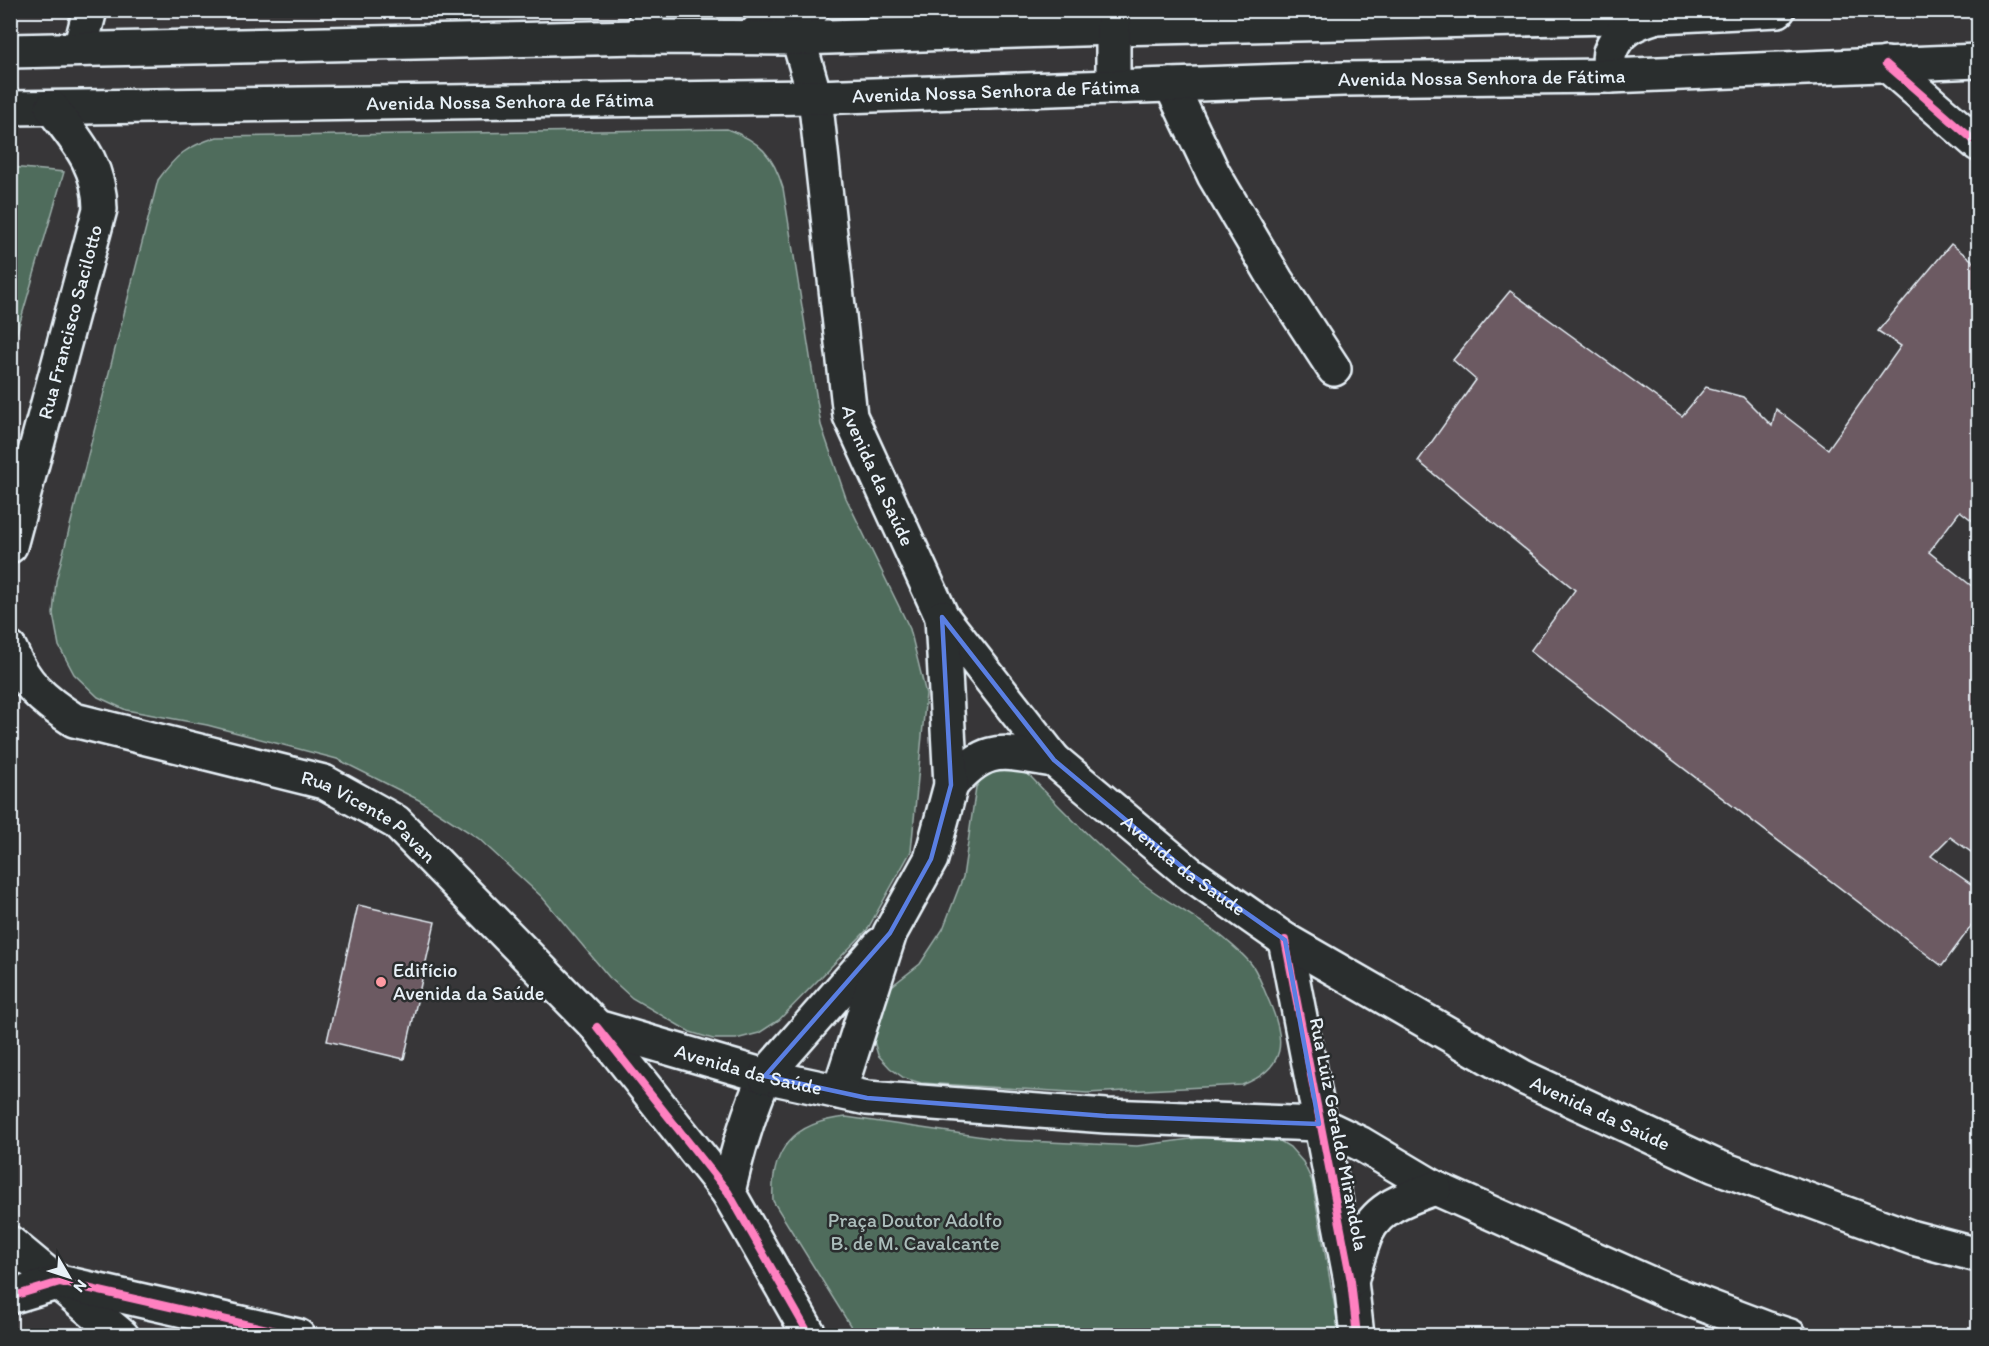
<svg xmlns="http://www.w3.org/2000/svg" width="1989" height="1346" viewBox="0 0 1989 1346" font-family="Itim,sans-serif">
	<rect width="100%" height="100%" fill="#373638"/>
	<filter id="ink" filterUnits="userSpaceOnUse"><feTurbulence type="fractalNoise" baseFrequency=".0167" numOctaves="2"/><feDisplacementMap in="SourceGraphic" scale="12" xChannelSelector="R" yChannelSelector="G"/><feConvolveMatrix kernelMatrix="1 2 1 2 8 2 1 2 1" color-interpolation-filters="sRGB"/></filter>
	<g filter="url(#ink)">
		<g fill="#506c5c" stroke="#9caeaa" stroke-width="1.5">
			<path d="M727 129C760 141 773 155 783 188L821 425 846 498 910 629 926 694 911 851 867 930 779 1020 759 1033 736 1039H713L690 1032 632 998 609 977 542 897 478 838 419 800 337 759 207 725 126 710 98 697 74 674 59 646 53 614 56 581 158 180C177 154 186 147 217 137Z"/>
			<polygon points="11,167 64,172 11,353 10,167"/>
			<path d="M1001 769 1021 771 1030 776C1066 814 1102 850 1142 883 1168 903 1199 918 1225 939 1234 947 1248 958 1254 968 1260 978 1264 990 1269 1001 1286 1040 1287 1068 1242 1085L1087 1093 921 1083 904 1078 890 1068 878 1055 873 1038 888 989 920 964 943 929 963 877 976 787 982 778Z"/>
			<path d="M846 1117 1004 1140 1137 1146 1251 1131 1272 1136 1290 1147 1303 1162 1312 1181 1340 1335H856L773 1201C770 1149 794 1122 846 1117Z"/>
		</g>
		<g fill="#6c5a62" stroke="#e8f1f8" stroke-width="1.5">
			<polygon points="1951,244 1978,265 1978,525 1960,511 1929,552 1978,591 1978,857 1950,837 1931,856 1978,889 1978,917 1942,966 1530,651 1575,590 1418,461 1476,380 1453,360 1510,291 1682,416 1706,387 1743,397 1772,426 1776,409 1828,449 1901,346 1878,331"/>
			<polygon points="358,905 435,922 404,1059 327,1041"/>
		</g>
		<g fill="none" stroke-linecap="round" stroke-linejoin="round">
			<defs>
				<g id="minor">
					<polyline points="641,37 649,10"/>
					<polyline points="80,49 90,10"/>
					<polyline points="1886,64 1978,144"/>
					<polyline points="1171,85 1214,175 1276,280 1334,369"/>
					<polyline points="1285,940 1351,1281 1357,1336"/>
					<polyline points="597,1027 728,1192 810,1336"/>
					<path d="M728 1192C737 1152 748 1114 765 1076"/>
					<polyline points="10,1243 122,1336"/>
					<polyline points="10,1297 60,1282 298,1336"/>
				</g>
				<g id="major">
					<polyline points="758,31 812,10"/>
					<path id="s1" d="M798 38 815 97 850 416 942 617 1054 760 1188 872 1285 940 1523 1077 1715 1166 1913 1238 1978 1255"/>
					<polyline points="10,51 641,37 798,38 1113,28 1659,16 1778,10"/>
					<path d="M1610 76C1610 69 1608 58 1610 52 1618 30 1634 23 1654 17"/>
					<polyline points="1113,86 1113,28 1115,10"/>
					<path id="s2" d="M10 108 815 97 1344 79 1610 76 1978 61"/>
					<path id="s3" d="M10 546 100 209C100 165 77 141 52 108"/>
					<path id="s4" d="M10 649C24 684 43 700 74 720L324 782 396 822 597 1027 765 1076 867 1098 1106 1116 1319 1124 1361 1144 1435 1188 1667 1291 1765 1328 1790 1336"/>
					<path d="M951 785C988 742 1003 753 1054 760"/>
					<polyline points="765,1076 881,944"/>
					<polyline points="839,1092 890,933 931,859 951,785 942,617"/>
					<path d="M1351 1281C1356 1265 1360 1247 1367 1232 1379 1206 1410 1197 1435 1188"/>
				</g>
			</defs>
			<use href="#minor" stroke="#e8f1f8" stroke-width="38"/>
			<use href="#major" stroke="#e8f1f8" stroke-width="38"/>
			<use href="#minor" stroke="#2a2d2e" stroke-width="33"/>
			<use href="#major" stroke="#2a2d2e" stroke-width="33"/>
			<defs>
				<g id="cycleway">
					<polyline points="1886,64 1978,144"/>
					<polyline points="1285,940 1351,1281 1357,1336"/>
					<polyline points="597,1027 728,1192 810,1336"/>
					<polyline points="10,1297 60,1282 298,1336"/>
				</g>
			</defs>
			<use href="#cycleway" stroke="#2a2d2e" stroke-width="11"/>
			<use href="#cycleway" stroke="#ff80c0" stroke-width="8"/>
		</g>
	</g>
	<path fill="none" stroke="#5a7fe2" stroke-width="4.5" stroke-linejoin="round" d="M942 617 1054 760 1188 872 1285 940 1319 1124 1106 1116 867 1098 765 1076 890 933 931 859 951 785Z"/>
	<circle fill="#ff9aa2" stroke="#2a2d2e" stroke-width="2" cx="381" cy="982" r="6"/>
	<g text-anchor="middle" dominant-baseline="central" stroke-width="5" stroke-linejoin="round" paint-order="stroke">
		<g font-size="20" fill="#e8f1f8" stroke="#2a2d2e">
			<text stroke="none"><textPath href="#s2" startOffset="1472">Avenida Nossa Senhora de Fátima</textPath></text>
			<text stroke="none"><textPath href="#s2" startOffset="986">Avenida Nossa Senhora de Fátima</textPath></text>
			<text stroke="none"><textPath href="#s2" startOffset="500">Avenida Nossa Senhora de Fátima</textPath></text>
			<text stroke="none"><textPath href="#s3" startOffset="232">Rua Francisco Sacilotto</textPath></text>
			<text stroke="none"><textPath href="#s1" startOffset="448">Avenida da Saúde</textPath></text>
			<text stroke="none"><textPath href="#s4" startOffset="411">Rua Vicente Pavan</textPath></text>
			<text stroke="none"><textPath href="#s1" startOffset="952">Avenida da Saúde</textPath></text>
			<text stroke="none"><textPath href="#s4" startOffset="882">Avenida da Saúde</textPath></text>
			<text stroke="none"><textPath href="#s1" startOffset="1438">Avenida da Saúde</textPath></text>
			<text transform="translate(1339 1134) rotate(79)">Rua Luiz Geraldo Mirandola</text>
		</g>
		<g font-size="20" fill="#e8f1f8" stroke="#2a2d2e" text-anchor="start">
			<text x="393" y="970">Edifício<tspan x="393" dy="23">Avenida da Saúde</tspan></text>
		</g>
		<g font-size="20" fill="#abbcba" stroke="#2a2d2e">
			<text x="915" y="1220">Praça Doutor Adolfo<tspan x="915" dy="23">B. de M. Cavalcante</tspan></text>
		</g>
	</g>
	<rect width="1989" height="1346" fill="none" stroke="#2a2d2e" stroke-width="36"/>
	<rect x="18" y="18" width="1953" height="1310" fill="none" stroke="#e8f1f8" stroke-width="2" filter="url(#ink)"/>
	<g transform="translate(69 1277) rotate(129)" stroke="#2a2d2e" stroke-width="4.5" paint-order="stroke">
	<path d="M0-4.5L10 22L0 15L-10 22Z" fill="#e8f1f8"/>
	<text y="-9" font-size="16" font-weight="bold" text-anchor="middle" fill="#e8f1f8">N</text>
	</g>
</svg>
